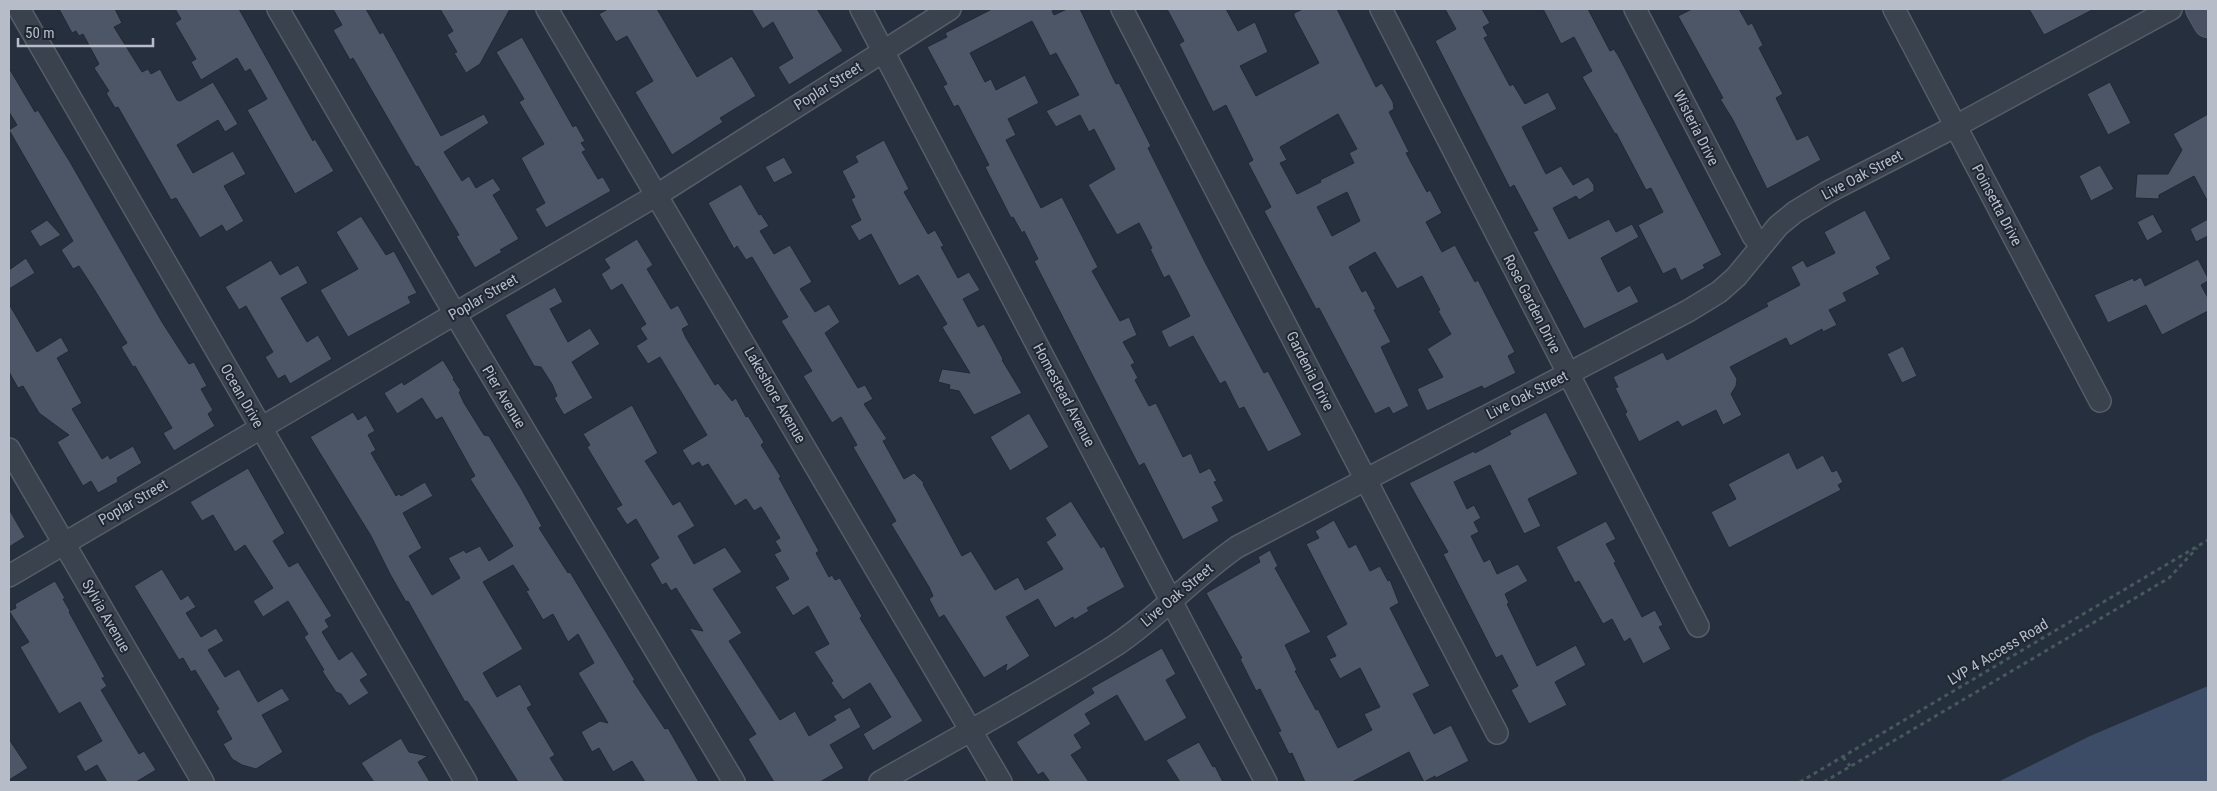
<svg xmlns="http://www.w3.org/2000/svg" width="2217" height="791" viewBox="0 0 2217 791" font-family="'Roboto Condensed',sans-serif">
	<rect width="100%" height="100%" fill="#262f3e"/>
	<polygon fill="#3c4c67" points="2208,686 2208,782 1998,782 2090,736"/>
	<g fill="#4c5667" stroke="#212935" fill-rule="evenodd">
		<polygon points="59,9 115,9 122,23 114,27 142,72 148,69 151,74 160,69 177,100 180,101 213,82 238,124 225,132 218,120 177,145 193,173 233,151 246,174 224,186 244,221 226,232 222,225 200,238 176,198 171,200 118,107 115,108 106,93 109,91 94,68 99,64 83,34 79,36 76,31 72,33"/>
		<polygon points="175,9 239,9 313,141 315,139 334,171 295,194 247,110 267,99 250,69 245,72 237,58 201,80 191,62 196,59 175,23 181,19"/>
		<polygon points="333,9 366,9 380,34 383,32 441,136 484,114 489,123 444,152 462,181 469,176 476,188 493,178 501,190 493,195 519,239 500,250 502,252 475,268 456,236 459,235 418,166 416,167 353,58 350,60 333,30 342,25"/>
		<polygon points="440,9 510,9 480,64 466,73 454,53 457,52 447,35 453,31"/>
		<polygon points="608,9 657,9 697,77 732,56 756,96 720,118 723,122 672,155 635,92 653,81 627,36 616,42 599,14"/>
		<polygon points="751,9 817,9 843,51 789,85 778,67 793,58 773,22 763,29"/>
		<polygon points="992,9 1056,9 1052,11 1054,15 1067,9 1080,9 1116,84 1119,83 1151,146 1148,148 1206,264 1264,373 1268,371 1302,435 1268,452 1244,407 1239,409 1225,381 1220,384 1193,336 1169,348 1161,331 1190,316 1169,275 1164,278 1150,249 1152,248 1139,223 1117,235 1088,185 1115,169 1094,129 1089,132 1080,115 1056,127 1046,111 1079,95 1056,53 1050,56 1032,21 970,53 985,82 991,79 996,90 1025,75 1039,103 1008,119 1016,135 1006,140 1041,208 1062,197 1098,267 1092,271 1120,321 1129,317 1137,335 1123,342 1135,363 1131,365 1138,378 1135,380 1149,406 1156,403 1183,457 1191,453 1200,473 1210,468 1217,481 1214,482 1224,501 1212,507 1219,521 1183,540 1144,463 1139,466 1034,261 1038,259 1024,231 1022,233 1013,217 1011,218 985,167 989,165 958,105 954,107 943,86 947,84 927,47 947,37 945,33"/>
		<path d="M1167 9H1226L1238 31 1255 22 1268 52 1240 66 1256 96 1319 63 1294 16V13L1303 9H1337L1376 87 1382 83 1393 102 1394 109 1389 112 1409 152 1406 153 1427 192 1430 190 1442 213 1426 222 1442 252 1455 245 1475 282 1478 280 1515 352 1508 356 1516 373 1484 389 1482 386 1427 411 1417 389 1443 377 1427 349 1451 334 1438 311 1440 310 1422 276 1397 289 1375 252 1349 267 1362 292 1366 290 1376 309 1374 310 1391 342 1381 347 1409 406 1393 414 1389 407 1375 414 1319 308 1316 309 1264 211 1271 207 1248 163 1253 160 1226 105 1213 112 1179 44 1184 41ZM1338 114 1357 149 1349 153 1354 163 1320 180 1321 182 1297 194 1280 163 1287 160 1280 147ZM1347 192 1360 221 1332 236 1317 207Z"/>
		<polygon points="1445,9 1482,9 1490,23 1483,27 1488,36 1484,38 1510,86 1513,84 1525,104 1548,92 1557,109 1522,127 1546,174 1561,166 1573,185 1588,177 1594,185 1594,191 1579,200 1576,196 1553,208 1569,239 1609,219 1616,232 1632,224 1639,237 1601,258 1618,292 1630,285 1639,302 1584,329 1533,232 1538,230 1514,185 1510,188 1435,41 1456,29"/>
		<polygon points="1543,9 1588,9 1610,51 1614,49 1619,57 1722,255 1703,265 1705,268 1681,281 1675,268 1663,274 1638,225 1663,212 1651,188 1646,190 1616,133 1615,134 1582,77 1592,71 1574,37 1561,44"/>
		<polygon points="1692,9 1739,9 1748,25 1752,23 1763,45 1759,48 1783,94 1776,98 1797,140 1808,135 1821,160 1767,189 1733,120 1720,99 1723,98 1678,16"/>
		<polygon points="2029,9 2094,9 2044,35"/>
		<polygon points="522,37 573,127 576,125 585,141 581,143 586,150 582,152 598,179 603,177 611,191 546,228 535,209 545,203 521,158 544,144 519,102 524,99 496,52"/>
		<polygon points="9,68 35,112 38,110 70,162 162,322 189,364 194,362 207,386 201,389 213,410 208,414 215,426 174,451 163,433 172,428 135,366 133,367 121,347 127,343 94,289 79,266 73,269 61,250 73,241 9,130 17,125 9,112"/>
		<polygon points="2110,82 2131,123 2108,135 2087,94"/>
		<polygon points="2208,114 2208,202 2194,176 2159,195 2159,199 2135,198 2137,174 2168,174 2182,150 2173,134"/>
		<polygon points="884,140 909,189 904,192 928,234 935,230 944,246 941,247 958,278 969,272 980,290 963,299 978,327 984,324 1003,359 1002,360 1022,393 974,415 959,391 949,389 950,385 938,382 942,369 970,373 942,327 947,324 918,275 899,286 871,234 859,241 850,226 861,220 851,199 855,197 842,171 858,162 855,156"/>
		<polygon points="784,157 793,173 774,183 765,167"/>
		<polygon points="2100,165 2114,189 2091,201 2079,176"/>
		<polygon points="741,184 759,215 761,214 769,226 760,231 774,254 790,245 812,282 800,289 815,312 829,304 840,322 825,333 858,388 865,385 873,399 864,404 887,439 883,441 904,479 914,473 924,483 923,484 962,556 971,551 995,590 1018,577 1025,590 1063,569 1046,542 1056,535 1045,518 1071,501 1101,548 1104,546 1125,587 1087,608 1089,611 1074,620 1073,617 1055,628 1038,599 1006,617 1030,656 1005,672 1007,664 984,678 944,615 939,618 929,599 933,596 929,587 891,524 896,521 853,447 857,445 841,417 832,423 803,376 812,371 781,321 788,317 752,257 746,260 737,246 734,249 708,203"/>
		<polygon points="1865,210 1891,259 1876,267 1880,274 1843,293 1847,301 1829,310 1837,325 1823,332 1822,329 1790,346 1786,338 1730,367 1737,379 1736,386 1731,394 1742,415 1723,425 1716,410 1682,427 1678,421 1639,442 1625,414 1627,412 1615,388 1618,387 1613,377 1663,352 1667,360 1768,306 1766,303 1800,285 1791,267 1803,260 1807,267 1835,253 1824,232"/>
		<polygon points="2153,214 2163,232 2147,241 2137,222"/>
		<polygon points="361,216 386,255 394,251 417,293 408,297 411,303 348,337 320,290 358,269 336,232"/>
		<polygon points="2208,219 2208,236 2196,242 2190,229"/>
		<polygon points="47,220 61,235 40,247 30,231"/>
		<polygon points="637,239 653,265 647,269 671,309 678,305 689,325 682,329 686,338 715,385 718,383 732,401 736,398 746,417 748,416 764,442 761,445 781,477 779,478 819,551 816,553 829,577 832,575 835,580 840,578 862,616 860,618 923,721 873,751 863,734 891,717 870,683 843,700 831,683 833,681 814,652 829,644 808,606 793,616 775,587 789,579 774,554 781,551 775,541 780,538 761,507 754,511 746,499 735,506 708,464 702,467 699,462 692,466 682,450 707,435 660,357 648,364 636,346 647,339 640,328 646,324 622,284 611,291 601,274 610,268 604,259"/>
		<polygon points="26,258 35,273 9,289 9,270"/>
		<polygon points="2198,259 2208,278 2208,281 2201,285 2208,298 2208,311 2162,335 2146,305 2108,323 2094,295 2133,278 2134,281 2141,277 2145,286"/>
		<polygon points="271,260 280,275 298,265 308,283 281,298 307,342 318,335 332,359 290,384 285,375 278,379 265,357 273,352 246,306 239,310 225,287"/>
		<polygon points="555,287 563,302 550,309 568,342 590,328 600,344 572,362 593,398 564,415 554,398 557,396 552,384 541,367 534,366 505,315"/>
		<polygon points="9,304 37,352 61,337 69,351 57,358 82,403 72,409 102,459 108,455 110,459 133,446 142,463 117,478 118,482 98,493 91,481 83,486 57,442 69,435 39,413 23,386 18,388 9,372"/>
		<polygon points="1903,346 1917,376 1902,383 1887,354"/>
		<polygon points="443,360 454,378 453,379 461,391 459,392 464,403 484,435 489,436 522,490 542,526 539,528 568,573 570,572 635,680 633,681 665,729 668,728 699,782 645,782 632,761 613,772 599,748 592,752 581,732 600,721 608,723 578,673 594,663 578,634 568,642 553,614 543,620 526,591 529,590 513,565 483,582 523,649 483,673 497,697 520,684 532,705 527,708 555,755 550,758 565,782 518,782 472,708 467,701 465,702 408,601 406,602 390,574 371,536 310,437 353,412 358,420 366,415 375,431 368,435 376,450 371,453 396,496 399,494 401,496 425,482 433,496 403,513 422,548 409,556 432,595 460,578 448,558 464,550 466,553 480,546 489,561 513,546 470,479 475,476 442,417 436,420 422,398 397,414 384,393 402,382 404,385"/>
		<polygon points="632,405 658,453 645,461 673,505 680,501 695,526 678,536 694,564 725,547 742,572 713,589 742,633 729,641 780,720 795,711 809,736 836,720 833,716 850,707 861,727 830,745 844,768 820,782 774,782 748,739 756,734 689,628 703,631 676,588 671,591 666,583 662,585 650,564 659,558 636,519 627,525 616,508 622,505 587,447 590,445 583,434"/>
		<polygon points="1546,412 1578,474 1528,499 1541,526 1524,534 1490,465 1454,482 1467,509 1474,505 1481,518 1474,522 1479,532 1471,536 1484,562 1490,559 1497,574 1518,564 1528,581 1505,594 1509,603 1507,604 1537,666 1576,645 1586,665 1555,682 1567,705 1529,724 1511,690 1518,686 1502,655 1496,658 1443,554 1448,552 1409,483 1474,451 1475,453 1511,434 1509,431"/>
		<polygon points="1029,413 1049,447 1010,471 990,437"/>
		<polygon points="1789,452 1797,469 1823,455 1832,472 1837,470 1843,482 1838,485 1841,490 1729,548 1711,512 1736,499 1728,484"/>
		<polygon points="248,468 285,533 273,541 289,567 298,562 332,616 325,620 329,627 322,632 339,660 352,651 368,675 360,680 369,693 349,706 341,694 336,692 322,671 324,670 304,637 308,634 288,601 263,617 253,601 273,588 245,545 235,552 213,515 202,521 190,502"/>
		<polygon points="9,509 25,537 9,547"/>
		<polygon points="1334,520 1349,548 1356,544 1370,571 1380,566 1388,581 1390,580 1399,603 1390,608 1430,686 1413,694 1434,734 1451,725 1469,761 1436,778 1435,776 1424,782 1409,752 1352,782 1305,782 1292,753 1289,754 1278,732 1281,731 1260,689 1256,691 1240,659 1242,658 1206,593 1260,562 1258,557 1270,550 1278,566 1275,568 1311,632 1285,645 1297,670 1295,671 1316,710 1318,709 1338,748 1372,730 1364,714 1380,707 1360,668 1340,679 1329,659 1336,656 1326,636 1347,624 1306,544 1319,538 1315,531"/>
		<polygon points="1606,521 1616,539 1606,544 1616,562 1614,563 1642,617 1655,610 1663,625 1659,627 1671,649 1643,664 1630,638 1624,642 1612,619 1603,624 1579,581 1575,583 1556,547"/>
		<polygon points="162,569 181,600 188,595 196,607 186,613 201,637 216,628 224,641 208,650 225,677 239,669 258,702 282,688 290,700 262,715 283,752 256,769 242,765 232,759 223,744 232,739 216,711 219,709 195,670 191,672 183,658 179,660 134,586"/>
		<polygon points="55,581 65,598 63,599 70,611 69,612 105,677 102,678 107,686 101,690 139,754 144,751 156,770 136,782 107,782 97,765 85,772 76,756 102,741 80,702 59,714 20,647 29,642 9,611 16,608 15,604"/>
		<polygon points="1162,648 1176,674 1166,680 1187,718 1145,742 1117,695 1085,714 1091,724 1074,735 1082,748 1071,755 1089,782 1050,782 1043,772 1038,775 1016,742 1094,693 1091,688"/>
		<polygon points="401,738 409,752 428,756 418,762 430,782 374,782 361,763"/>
		<polygon points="9,739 28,768 9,780"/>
		<polygon points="1199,742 1213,767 1215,766 1223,782 1180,782 1166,760"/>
	</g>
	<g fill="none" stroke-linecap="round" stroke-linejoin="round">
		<defs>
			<g id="street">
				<polyline points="19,9 466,782"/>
				<polyline points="278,9 455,314 734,782"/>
				<polyline points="547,9 1001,782"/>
				<polyline points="861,9 1266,782"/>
				<polyline points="1122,9 1497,733"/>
				<polyline points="1381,9 1698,626"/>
				<polyline points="1635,9 1753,236 1761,245"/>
				<polyline points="1894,9 2100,401"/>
				<polyline points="9,449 203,782"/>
				<polyline points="9,576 657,195 950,9"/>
				<path d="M880 782C958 737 1039 694 1116 645 1159 616 1194 577 1237 547L1688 311 1719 292 1736 277 1778 226 1795 212 1828 192 1956 126 2171 9"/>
			</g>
			<polyline id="secondary" points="2200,9 2208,23"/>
		</defs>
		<use href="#street" stroke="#555d69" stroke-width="24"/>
		<use href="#secondary" stroke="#555d69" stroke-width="30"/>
		<g stroke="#46595c" stroke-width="3" stroke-dasharray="4 4" stroke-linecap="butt">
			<polyline points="1843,757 1850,766"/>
			<polyline points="1800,782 2208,540"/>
			<polyline points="1824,782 2169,578 2197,548"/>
		</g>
		<use href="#street" stroke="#3a424e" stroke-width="21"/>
		<use href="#secondary" stroke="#485061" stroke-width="28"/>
	</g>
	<g text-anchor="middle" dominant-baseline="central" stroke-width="4" stroke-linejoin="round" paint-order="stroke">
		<g font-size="15" fill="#b6bdc9" stroke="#1f2733">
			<text transform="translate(828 86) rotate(-32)">Poplar Street</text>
			<text transform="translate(1696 128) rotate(63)">Wisteria Drive</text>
			<text transform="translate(1862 175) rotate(-28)">Live Oak Street</text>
			<text transform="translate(1997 205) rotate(62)">Poinsetta Drive</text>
			<text transform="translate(483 297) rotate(-30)">Poplar Street</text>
			<text transform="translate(1532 304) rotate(63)">Rose Garden Drive</text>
			<text transform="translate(1310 371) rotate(63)">Gardenia Drive</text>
			<text transform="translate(775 395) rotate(60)">Lakeshore Avenue</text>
			<text transform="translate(1064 395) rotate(62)">Homestead Avenue</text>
			<text transform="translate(1527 395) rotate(-27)">Live Oak Street</text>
			<text transform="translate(242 396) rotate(60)">Ocean Drive</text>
			<text transform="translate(504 397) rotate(59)">Pier Avenue</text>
			<text transform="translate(133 502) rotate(-30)">Poplar Street</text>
			<text transform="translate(1177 595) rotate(-40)">Live Oak Street</text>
			<text transform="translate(106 616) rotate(60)">Sylvia Avenue</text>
			<text transform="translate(1998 652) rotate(-31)">LVP 4 Access Road</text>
		</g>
	</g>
	<rect width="2217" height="791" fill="none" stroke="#b6bdc9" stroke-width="20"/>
	<path d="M18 38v8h135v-8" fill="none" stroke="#b6bdc9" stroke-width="2.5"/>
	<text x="25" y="38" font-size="15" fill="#b6bdc9" stroke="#1f2733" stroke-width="4" paint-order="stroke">50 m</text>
</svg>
